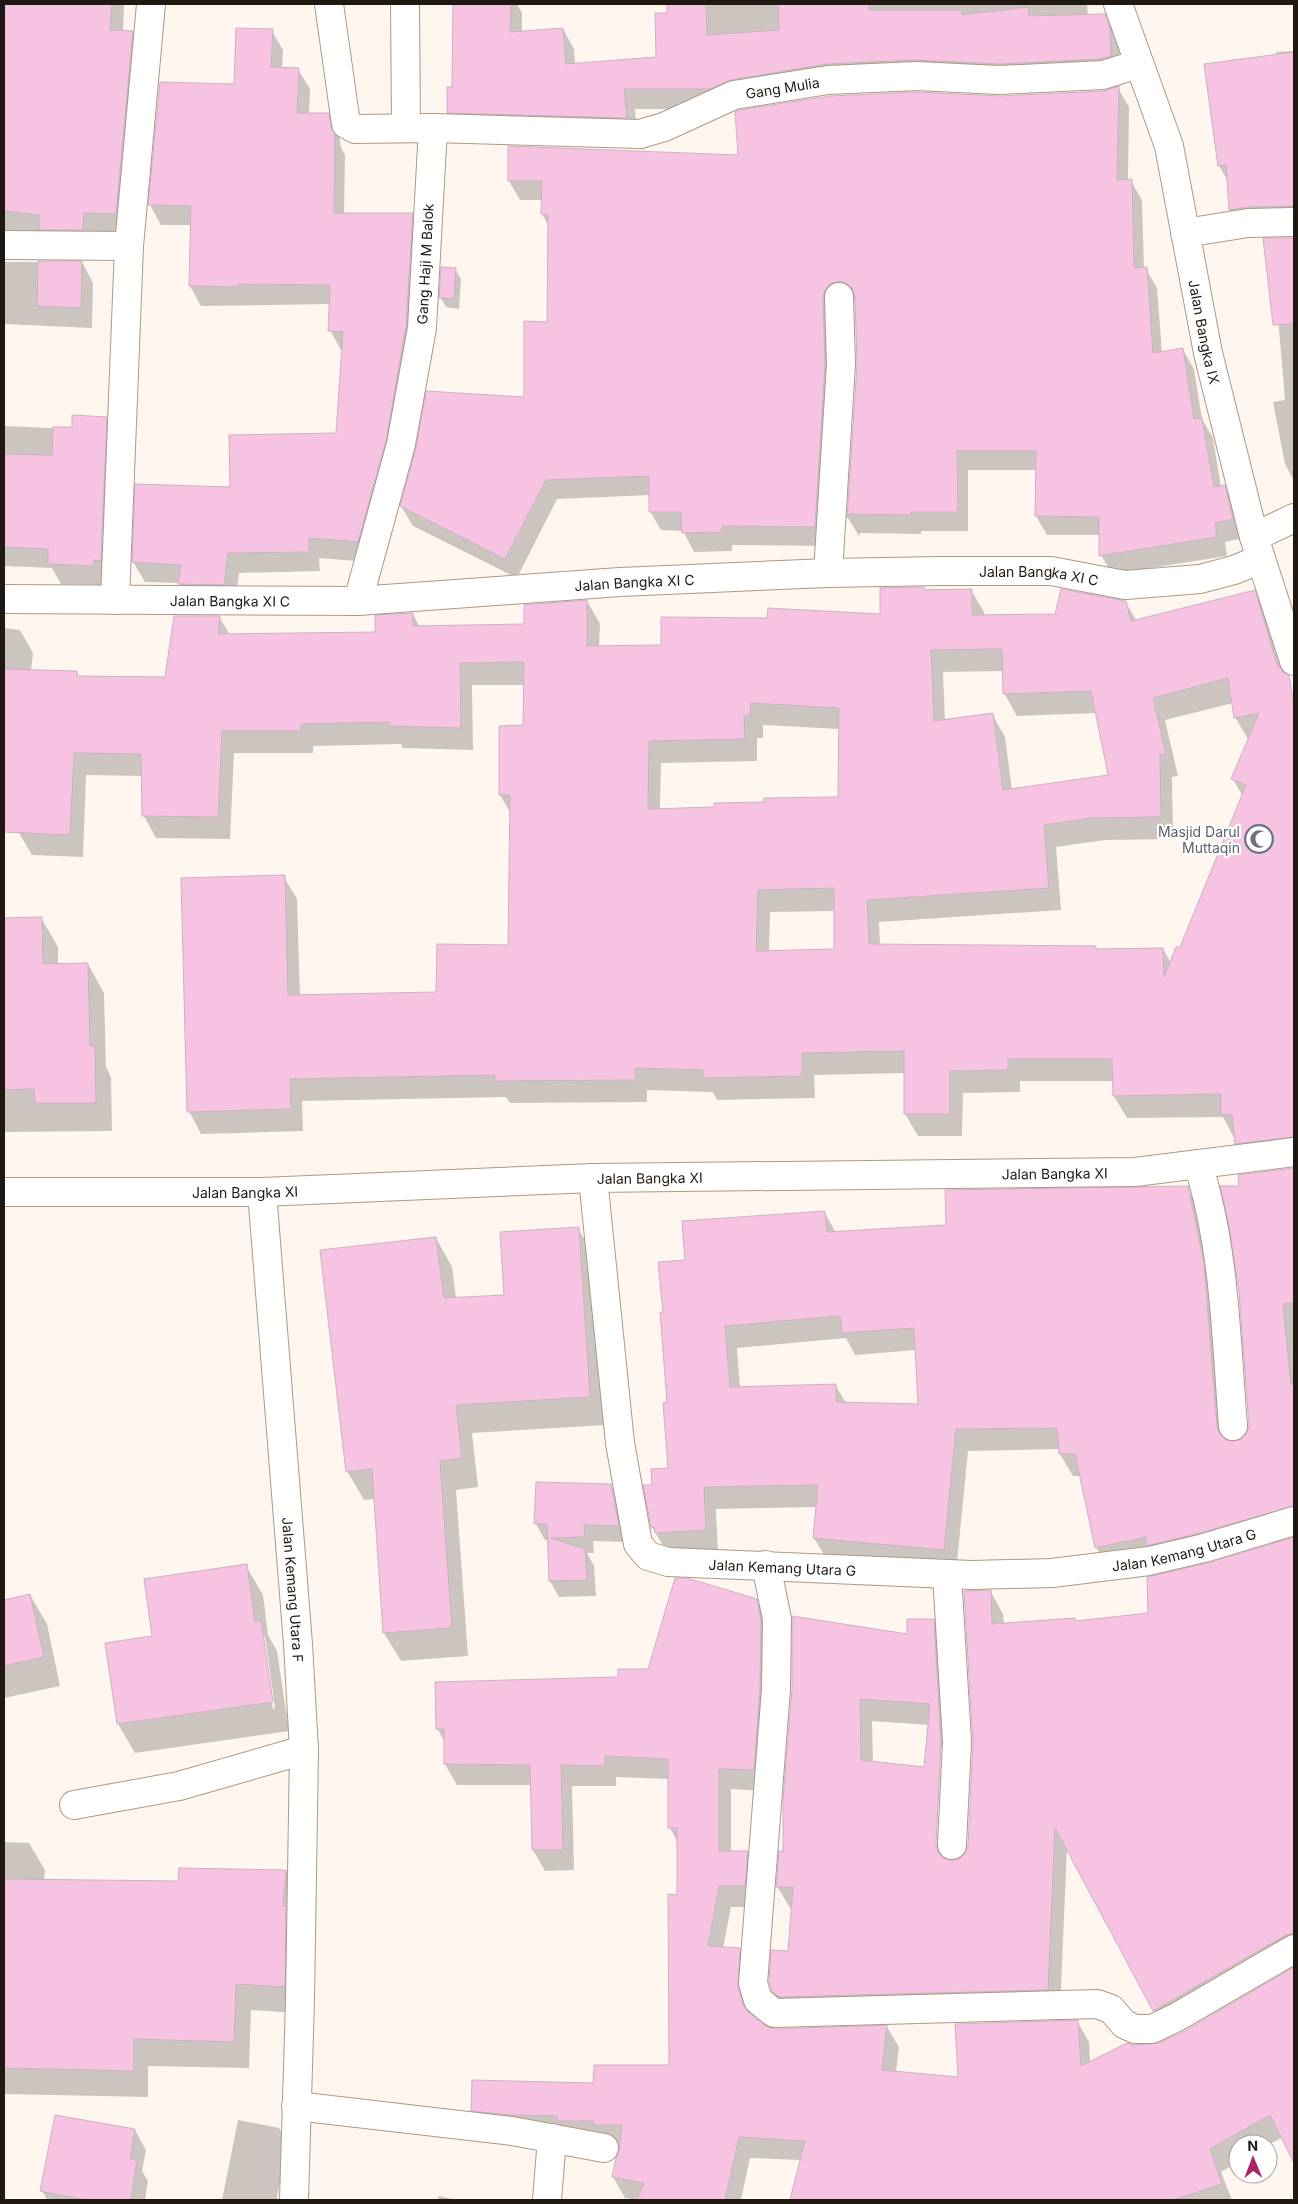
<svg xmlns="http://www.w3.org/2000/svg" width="1298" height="2204" viewBox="0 0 1298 2204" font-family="Inter,sans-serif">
	<rect width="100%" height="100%" fill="#fff7ef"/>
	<g fill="#0003" fill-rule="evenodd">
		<polygon points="4,4 124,4 123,32 132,33 144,53 127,234 4,255"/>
		<polygon points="454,4 517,4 522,13 522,32 563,29 574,49 575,65 657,58 668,14 668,4 1087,4 1088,16 1104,15 1116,36 1121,49 1121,76 839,84 722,109 635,109 637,138 460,133 448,112 453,89"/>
		<polygon points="272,31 283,50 282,69 298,69 310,89 309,114 328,114 339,134 341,148 345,155 344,214 412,214 423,233 417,347 369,562 319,558 320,571 239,573 235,604 191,604 179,583 145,582 133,562 231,488 337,434 343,350 341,350 330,330 331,304 201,306 190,286 192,225 161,225 150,205 161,84 235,86"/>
		<polygon points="1294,51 1294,226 1241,229 1230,210 1228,181 1219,166 1277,56 1276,52"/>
		<polygon points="1118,88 1129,107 1128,181 1131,181 1142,200 1144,269 1146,269 1157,288 1162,353 1183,350 1194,369 1202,419 1213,438 1221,487 1224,486 1235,506 1244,538 1225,542 1227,556 1112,574 1101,555 1100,535 1047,535 1036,516 1037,470 968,470 968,531 921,531 921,534 860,533 859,536 848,518 858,365 856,302 850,300 826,546 732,545 732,551 694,552 683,531 661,530 650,511 650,495 557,499 517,578 413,526 401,506 417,448 525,399 549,323 549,226 542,214 542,200 520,200 509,181 739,156 1000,97 1104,92"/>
		<polygon points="1294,239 1294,481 1285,464 1273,402 1285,400 1277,306 1264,240"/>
		<polygon points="4,262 82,262 93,283 92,328 4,324"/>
		<polygon points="455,269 461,279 459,309 446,307 441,298"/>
		<polygon points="106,418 118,438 104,585 61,584 52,568 4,566 4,426 73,429"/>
		<path d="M881 589 971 590 984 612V616L1056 615 1125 602 1137 621 1254 591 1267 614 1294 706V1160L1249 1166 1223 1117 1127 1118 1114 1096V1081H1020V1092L963 1093 962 1136H918L905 1114V1073L814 1075 815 1098 717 1100 713 1092 647 1090V1102L510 1103 506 1097 302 1101 303 1131 201 1134 189 1111 284 877 297 899 300 996 437 993 509 946 511 814 500 795 525 727V685H472L473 750 403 748 401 744 313 746V753H234L230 839 156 838 144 816 143 776 86 775 83 857 32 855 19 833 21 795 4 793V628L20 630 33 653 31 671 77 673 80 678H166L219 617 230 635 376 634 413 614 420 628 525 626 587 601 600 624 599 647 662 646 768 619 882 616ZM1004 671V693L1017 716 1096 713 1109 776 1012 790 1005 737 992 714 945 721 943 672ZM1233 703 1235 717 1249 741 1233 779 1243 797 1180 948 1171 963 1163 949 1097 950 1095 947 880 945 879 922 1061 910 1056 847 1105 840 1173 839 1172 777 1178 776 1165 720ZM763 725 840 729V798L715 809 660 810 661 763 757 761V738H763ZM835 911V951L769 952 770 912Z"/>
		<polygon points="41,918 58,947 58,965 88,964 104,993 106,1067 111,1077 112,1131 4,1132 4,919"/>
		<path d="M1294 1169V1528L1109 1569 1096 1547 1081 1476H1073L1060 1454V1449L968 1451 956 1572 827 1560 814 1538 817 1507 716 1509 718 1552 665 1549 652 1527 654 1486 669 1469 664 1313 686 1261 825 1213 836 1233 947 1227 1187 1188 1200 1210 1216 1286 1229 1442 1234 1443 1243 1440 1248 1433 1250 1425 1240 1176ZM846 1338 855 1355 916 1350 919 1405 846 1403 835 1385 740 1388 737 1348Z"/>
		<polygon points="578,1228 595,1257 606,1425 472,1433 478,1487 456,1490 468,1656 401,1661 384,1633 375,1499 364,1500 347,1471 436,1238 452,1267 456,1298 506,1296"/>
		<polygon points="611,1485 620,1502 627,1542 593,1541 594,1553 587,1553 594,1566 596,1596 559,1597 550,1581 548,1540 545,1540 536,1524"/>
		<path d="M246 1566 263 1595 268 1635 277 1651 289 1731 135 1753 118 1724 106 1644 153 1637ZM262 1634 265 1637 275 1708 273 1709Z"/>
		<path d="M1294 1576V1960L1167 2032 1067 1848 1060 2011 786 2013 773 1990 789 1953 792 1908H790L777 1886 784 1852 793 1689 908 1635 933 1620 946 1642 953 1765 949 1860 951 1862 959 1860 966 1855 969 1846 991 1592 1003 1614 1004 1624 1076 1622 1149 1614 1283 1577ZM872 1721 929 1725 925 1769 873 1763ZM940 1747H942L937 1851H935Z"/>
		<polygon points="30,1595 47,1624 60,1686 4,1698 4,1601"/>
		<polygon points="756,1600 768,1621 765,1791 731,1789 731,1852 747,1852 759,1873 756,1907 731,1907 723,1948 739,1949 751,1970 749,2009 751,2016 764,2026 774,2030 887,2027 899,2047 896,2072 960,2078 1077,2021 1089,2042 1090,2062 1084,2133 1101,2200 791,2200 801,2160 750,2158 741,2200 639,2200 625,2198 613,2177 621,2145 484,2131 472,2110 670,2066 678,1896 678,1843 670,1828 669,1779 616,1777 616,1786 572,1786 574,1870 545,1871 533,1850 532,1785 457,1785 445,1764 445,1742 437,1728 649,1671"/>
		<polygon points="4,1842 29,1843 45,1870 44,1881 180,1882 286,1871 301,1898 299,2013 251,2010 249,2068 148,2066 148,2097 4,2094"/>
		<polygon points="1294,1968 1294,2154 1293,2155 1283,2137 1268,2145 1238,2144 1238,2162 1221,2172 1232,2200 1157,2200 1106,2054 1135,2046 1159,2044 1185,2032"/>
		<polygon points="238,2120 279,2128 288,2143 277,2197 279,2200 222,2200"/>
		<polygon points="135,2130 146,2150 142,2171 148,2181 145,2200 47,2200 42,2190"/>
		<polygon points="439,2196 456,2200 438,2200"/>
	</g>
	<g fill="#f6c4e2" stroke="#cbb2c0" fill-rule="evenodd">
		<polygon points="4,4 112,4 110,30 133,31 116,214 84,213 83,230 39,230 39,215 4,211"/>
		<polygon points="453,4 511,4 510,32 563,28 566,64 656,57 655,13 667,13 667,4 706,4 707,35 779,30 778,4 869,4 869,10 961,10 962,15 1028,7 1029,16 1105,14 1110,28 1111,56 1100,59 999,64 915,60 827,64 731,80 710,89 624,89 627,118 447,113 447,87 452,87"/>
		<polygon points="236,28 273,29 271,67 299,68 297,113 329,113 331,127 335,134 334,213 413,213 406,326 386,441 358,542 309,538 309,552 228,553 224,585 178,584 181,565 132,562 135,484 230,487 229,435 336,433 343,332 328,331 330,285 239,284 239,287 189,286 191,206 148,205 160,82 234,84"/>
		<polygon points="1294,52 1294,206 1248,207 1229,210 1226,165 1218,166 1204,64"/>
		<polygon points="1119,86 1117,180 1132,179 1134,268 1147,267 1153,353 1183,348 1194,419 1202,418 1214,487 1225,485 1233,519 1215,523 1217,537 1099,556 1099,517 1035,516 1036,451 957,451 958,512 911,512 911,515 849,514 847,518 857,365 855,297 852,288 846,283 839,281 830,284 825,290 823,297 825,364 815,527 722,526 722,532 682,533 681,512 649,512 649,476 546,480 505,559 400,506 416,448 426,391 524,397 524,321 547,322 548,215 541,214 542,181 508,181 508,146 738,155 735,112 739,110 830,96 916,92 1000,96 1104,91"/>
		<polygon points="1263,238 1294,238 1294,324 1273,325"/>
		<polygon points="38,261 82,261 81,308 37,306"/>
		<polygon points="441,267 456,268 454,299 439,298"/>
		<polygon points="72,415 107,417 101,561 94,560 94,566 48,564 48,549 4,547 4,454 52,455 53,427 72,427"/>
		<path d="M924 587V590L972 589V615L1055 614 1061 589 1126 601 1131 621 1255 590 1278 668 1279 666 1283 672 1289 675 1294 706V1137L1235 1144 1232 1115 1221 1114V1094L1113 1096 1112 1059H1008V1070L950 1071V1114H904V1051L802 1053V1076L703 1078V1070L635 1068V1080L495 1081V1075L290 1079 291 1109 187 1112 181 878 285 875 288 995 436 992 437 944 508 945 510 795H499V726L523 725 524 662 460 663 461 728 389 726V722L301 724V731H222L218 817 142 816 141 754 74 753 70 835 4 832V669L77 671V676L165 677 174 616H220L218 634 375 632V615L413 613V626L524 624V605L587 600V646L661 645V617L767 618 768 608 880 614V588ZM1002 649 1003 694 1091 691 1108 775 1003 790 993 713 934 721 931 650ZM1228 678 1234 718 1259 713 1231 779 1246 785 1180 947H1176L1164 977 1163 948 1096 949V946L869 944 867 900 1049 888 1044 825 1091 818 1161 817 1160 755 1166 754 1153 698ZM751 703 839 708 838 797 764 798V802L714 803V807L648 809 649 741 745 739 744 716H750ZM834 888V949L756 951 758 890Z"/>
		<polygon points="42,917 43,964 88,963 90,1046 95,1046 96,1103 35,1103 34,1089 4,1090 4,918"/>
		<path d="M1294 1168V1303L1283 1304 1291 1384H1294V1506L1200 1533 1146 1546V1537L1095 1548 1075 1454H1059L1057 1428 956 1429 944 1550 813 1538 818 1485 704 1487 706 1530 655 1533 654 1527H651L643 1485H652L651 1469 668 1468 663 1403 667 1402 660 1312H663L658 1262 685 1260 682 1221 825 1211 827 1232 946 1225 945 1190 1188 1186 1204 1263 1217 1427 1220 1434 1226 1440 1235 1441 1241 1439 1247 1433 1249 1425 1239 1292 1229 1226 1220 1186H1239L1238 1175ZM840 1316 842 1333 914 1328 918 1404 836 1402V1384L730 1387 725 1326Z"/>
		<polygon points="579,1227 590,1397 456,1405 462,1458 440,1461 452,1628 383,1633 372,1469 346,1472 320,1250 436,1237 444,1298 504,1295 500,1232"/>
		<polygon points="536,1482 611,1484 619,1526 584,1525 585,1537 551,1538 585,1549 587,1580 549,1581 547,1524 534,1524"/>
		<path d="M1294 1537V1933L1286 1935 1153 2011 1055 1828 1048 1990 779 1997 772 1991 769 1981 771 1950 788 1951 793 1887H776L779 1851H783V1800L792 1689V1616L907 1634V1619H934L941 1742 936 1844 938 1852 943 1858 952 1861 959 1859 965 1854 968 1846 973 1743 964 1591 991 1590 992 1624 1075 1618 1076 1621 1148 1613 1147 1577 1208 1563ZM860 1699 930 1704 924 1767 861 1760Z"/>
		<polygon points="247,1564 255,1622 261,1620 273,1702 117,1724 105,1643 152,1636 144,1579"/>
		<polygon points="675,1578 687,1578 757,1599 761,1620 760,1688 754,1770 719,1769 719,1851 748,1851 745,1886 719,1886 708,1946 740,1948 738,1987 743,2004 748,2012 764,2025 774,2029 887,2025 882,2070 958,2077 955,2024 1078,2020 1081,2066 1127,2043 1135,2045 1159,2043 1185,2031 1294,1967 1294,2163 1270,2115 1210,2149 1222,2184 1173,2200 790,2200 805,2141 739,2137 725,2200 637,2200 644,2183 612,2177 616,2158 619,2151 622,2125 594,2125 594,2121 557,2121 557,2116 511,2115 471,2111 472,2080 593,2083 594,2065 669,2065 668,1894 677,1895 677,1828 668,1828 668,1759 605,1756 605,1766 561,1765 563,1850 532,1850 530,1765 444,1764 444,1729 436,1729 435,1682 618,1677 618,1669 648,1669"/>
		<polygon points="30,1594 44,1657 4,1666 4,1600"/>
		<polygon points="179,1868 286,1870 283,1906 286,1906 285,1987 236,1984 234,2042 134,2039 134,2071 4,2068 4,1879 178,1881"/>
		<polygon points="55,2115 135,2129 130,2159 137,2160 131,2200 85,2200 40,2191"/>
	</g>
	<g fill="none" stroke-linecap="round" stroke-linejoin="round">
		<defs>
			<g id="minor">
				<polyline points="329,4 346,124 355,129 433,128 422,328 401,444 358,601"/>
				<polyline points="405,4 406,127"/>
				<path id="s1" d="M1118 4 1169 146 1208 353 1254 537 1294 661"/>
				<path id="s2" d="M433 128 640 134 664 127 734 95 828 80 916 76 999 80 1103 75 1138 64"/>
				<polyline points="1185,233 1248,223 1294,222"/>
				<polyline points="4,245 129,246"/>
				<polyline points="1254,537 1294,518"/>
				<polyline points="828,573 841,364 839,297"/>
				<path id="s3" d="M4 599 358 601 620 582 828 573 940 571H1051L1125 585 1200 579 1234 570 1261 559"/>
				<polyline points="115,600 129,246 151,4"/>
				<path d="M1198 1164C1225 1249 1226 1338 1233 1426"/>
				<path id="s4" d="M593 1178 620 1443 638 1544 648 1556 668 1562 972 1575 1052 1573 1149 1561 1204 1548 1294 1521"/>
				<path id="s5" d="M4 1192H262L593 1178 1135 1172 1294 1152"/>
				<path id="s6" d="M262 1192 298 1644 304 1750 300 2000 294 2200"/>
				<polyline points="766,1565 777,1619 776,1689 753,1983 758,2000 774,2013 1097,2004 1111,2009 1124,2024 1135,2029 1152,2029 1177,2017 1294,1949"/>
				<polyline points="947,1574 957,1742 952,1845"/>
				<polyline points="74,1805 179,1786 304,1750"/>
				<polyline points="296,2106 512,2131 604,2148"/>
				<polyline points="547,2200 552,2138"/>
			</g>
		</defs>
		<use href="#minor" stroke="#ab9986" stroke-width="30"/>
		<use href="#minor" stroke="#fff" stroke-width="28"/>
	</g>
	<defs>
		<symbol id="mosque-ring" viewBox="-11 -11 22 22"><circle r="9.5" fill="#fff" stroke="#6b7280" stroke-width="1.5"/><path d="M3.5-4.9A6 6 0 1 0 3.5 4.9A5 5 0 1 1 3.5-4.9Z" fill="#6b7280"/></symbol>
	</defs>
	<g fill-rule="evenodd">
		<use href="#mosque-ring" x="1243" y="823" width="32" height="32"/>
	</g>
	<g text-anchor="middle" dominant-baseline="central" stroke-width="4.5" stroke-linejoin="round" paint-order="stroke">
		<g font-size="14" fill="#201912" stroke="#fff">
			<text stroke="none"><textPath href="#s2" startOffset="358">Gang Mulia</textPath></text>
			<text transform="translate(425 264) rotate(-87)">Gang Haji M Balok</text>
			<text stroke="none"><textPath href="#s1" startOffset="340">Jalan Bangka IX</textPath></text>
			<text stroke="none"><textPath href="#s3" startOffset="1036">Jalan Bangka XI C</textPath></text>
			<text stroke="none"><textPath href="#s3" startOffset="631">Jalan Bangka XI C</textPath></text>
			<text stroke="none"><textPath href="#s3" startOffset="226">Jalan Bangka XI C</textPath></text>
			<text stroke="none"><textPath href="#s5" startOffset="1051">Jalan Bangka XI</textPath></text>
			<text stroke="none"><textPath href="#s5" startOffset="646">Jalan Bangka XI</textPath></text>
			<text stroke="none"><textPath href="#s5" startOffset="241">Jalan Bangka XI</textPath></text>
			<text stroke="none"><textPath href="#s4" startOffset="924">Jalan Kemang Utara G</textPath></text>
			<text stroke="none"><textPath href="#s4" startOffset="520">Jalan Kemang Utara G</textPath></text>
			<text stroke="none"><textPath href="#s6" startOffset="399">Jalan Kemang Utara F</textPath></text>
		</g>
		<g font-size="14" fill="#5b616d" stroke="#fff" text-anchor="end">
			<text x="1240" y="831">Masjid Darul<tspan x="1240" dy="16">Muttaqin</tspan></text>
		</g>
	</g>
	<rect width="1298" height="2204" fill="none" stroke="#201912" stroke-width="10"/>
	<g transform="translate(1253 2159) rotate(359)"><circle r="24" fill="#ffffff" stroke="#a6a3a0"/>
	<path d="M0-4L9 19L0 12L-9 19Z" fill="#aa2267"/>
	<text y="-8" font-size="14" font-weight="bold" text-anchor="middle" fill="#201912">N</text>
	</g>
</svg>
